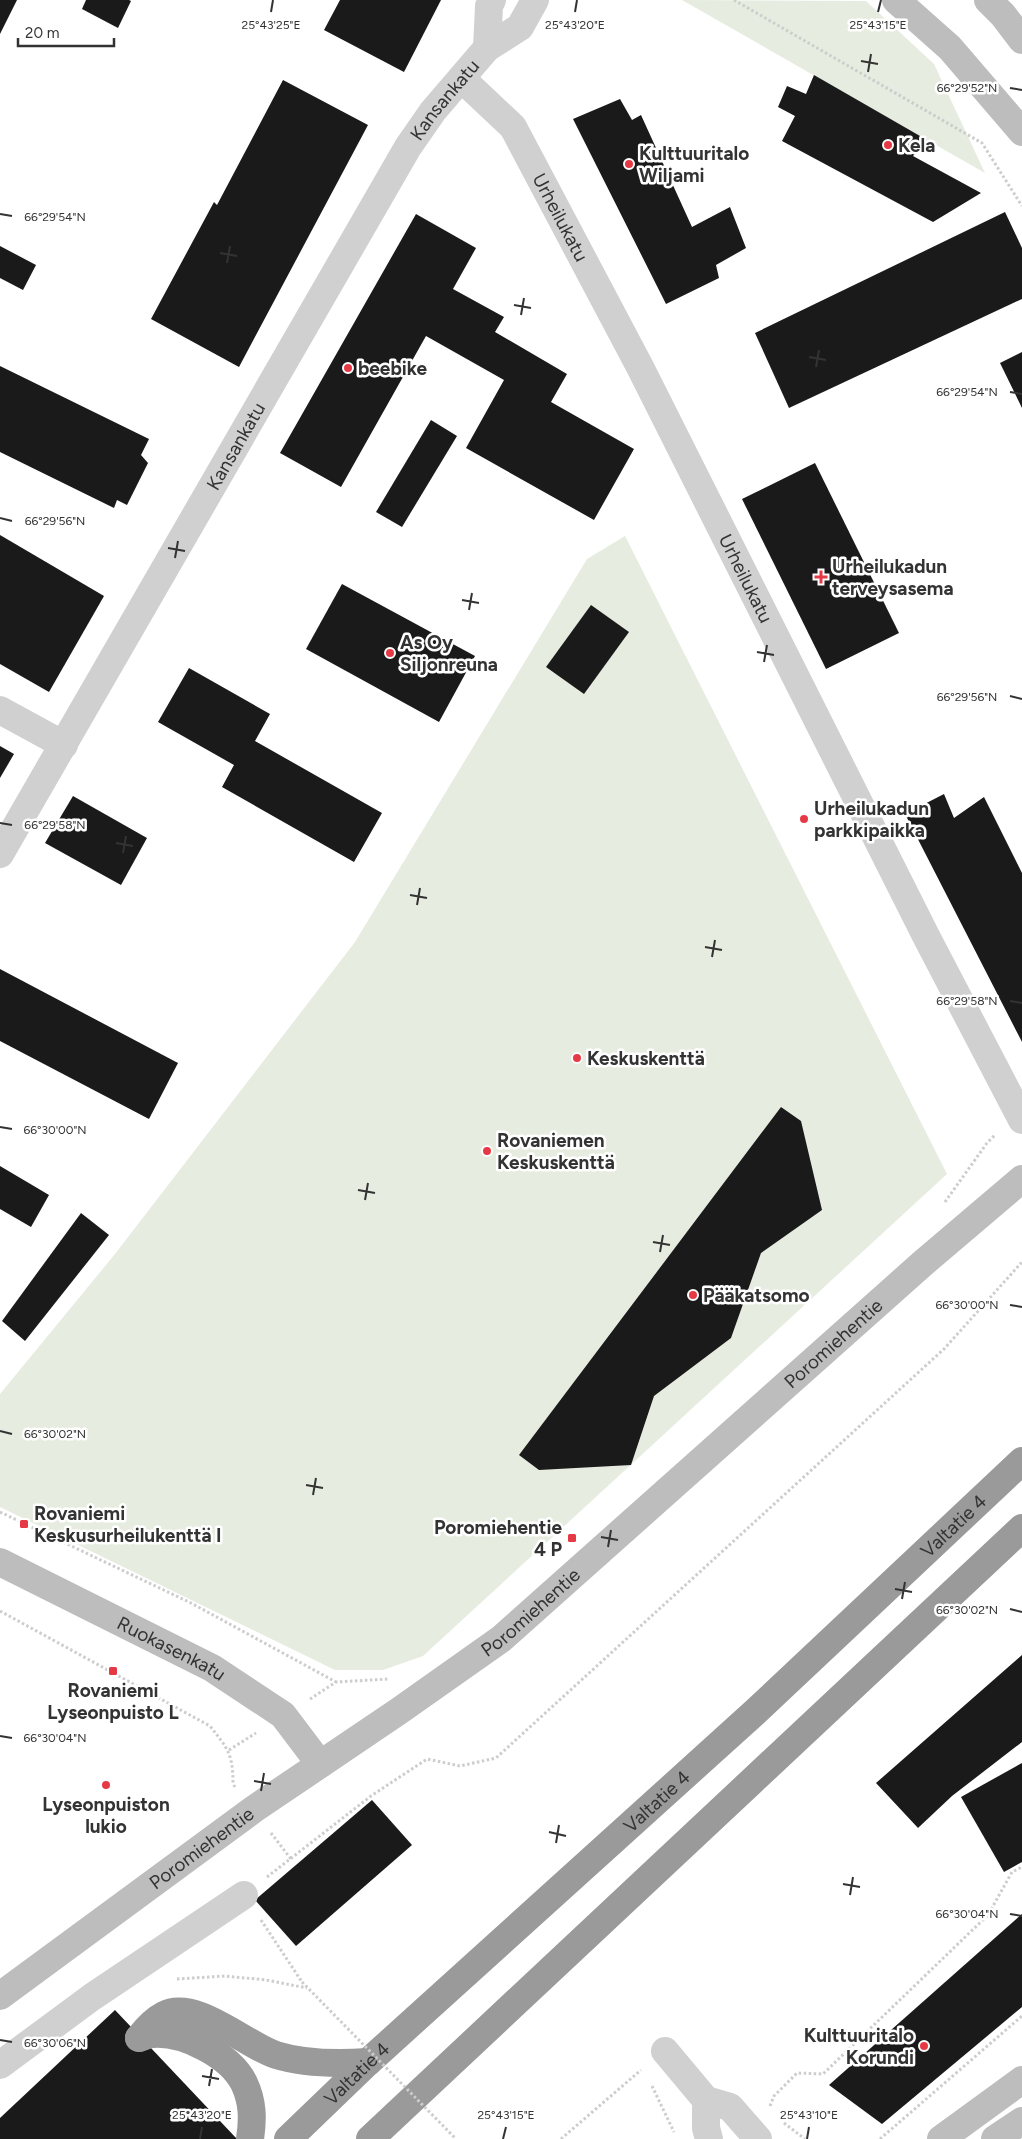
<svg xmlns="http://www.w3.org/2000/svg" width="1022" height="2139" viewBox="0 0 1022 2139" font-family="Figtree,sans-serif">
	<rect width="100%" height="100%" fill="#fff"/>
	<g fill="#e6ecdf">
		<polygon points="682,0 866,1 934,64 985,173"/>
		<polygon points="625,536 947,1174 423,1656 383,1670 335,1670 0,1507 0,1394 115,1254 355,942 587,559"/>
	</g>
	<g fill="#1a1a1a">
		<polygon points="0,0 17,0 0,34"/>
		<polygon points="86,0 129,0 131,1 118,28 82,9"/>
		<polygon points="340,0 441,0 404,72 324,30"/>
		<polygon points="814,75 927,140 913,156 981,193 933,222 782,141 795,116 778,107 787,86 806,94"/>
		<polygon points="283,80 368,125 239,367 151,319 214,202 217,205"/>
		<polygon points="620,99 632,120 641,115 692,227 730,207 746,248 716,265 719,278 666,304 573,119"/>
		<polygon points="1005,212 1022,248 1022,299 789,408 755,333"/>
		<polygon points="416,214 476,248 453,289 504,317 495,332 567,374 551,402 634,449 594,520 466,448 504,380 426,336 341,487 280,453"/>
		<polygon points="0,246 36,265 23,290 0,278"/>
		<polygon points="1022,352 1022,408 1000,363"/>
		<polygon points="0,366 149,439 141,455 148,463 127,505 117,500 114,508 0,452"/>
		<polygon points="431,420 457,436 402,527 376,512"/>
		<polygon points="815,463 899,633 826,669 742,499"/>
		<polygon points="0,535 104,596 49,692 0,664"/>
		<polygon points="342,584 475,656 439,722 306,649"/>
		<polygon points="591,605 629,632 584,694 546,667"/>
		<polygon points="189,668 270,714 255,741 382,813 354,862 222,787 234,765 158,722"/>
		<polygon points="0,746 14,754 0,778"/>
		<polygon points="944,794 954,818 984,797 1022,873 1022,1042 905,814"/>
		<polygon points="73,796 147,838 121,885 45,843"/>
		<polygon points="0,969 178,1063 149,1119 0,1041"/>
		<polygon points="781,1107 801,1121 822,1210 761,1253 731,1338 654,1396 631,1465 539,1470 519,1455"/>
		<polygon points="0,1166 49,1195 31,1227 0,1209"/>
		<polygon points="81,1213 109,1235 25,1341 2,1321"/>
		<polygon points="1022,1655 1022,1742 952,1796 918,1828 876,1783"/>
		<polygon points="1022,1763 1022,1862 1004,1872 961,1797"/>
		<polygon points="372,1800 412,1845 296,1946 255,1900"/>
		<polygon points="1022,1914 1022,2007 882,2124 829,2085"/>
		<polygon points="115,2010 237,2139 0,2139 0,2118"/>
	</g>
	<g fill="none" stroke-linecap="round" stroke-linejoin="round">
		<g stroke="#cdcdcd" stroke-width="3" stroke-dasharray="2.5 2.5" stroke-linecap="butt">
			<polyline points="734,0 982,143 1022,206"/>
			<polyline points="945,1202 987,1143 995,1135"/>
			<polyline points="0,1512 191,1603 336,1682"/>
			<path d="M0 1611 210 1726C228 1749 233 1754 233 1784L235 1787"/>
			<polyline points="310,1699 336,1682 389,1679"/>
			<polyline points="229,1750 256,1733"/>
			<polyline points="271,1833 291,1859"/>
			<polyline points="267,1877 371,1796 427,1759 460,1766 496,1758 944,1349 1022,1262"/>
			<polyline points="261,1920 302,1982"/>
			<polyline points="177,1979 225,1976 266,1980 307,1988"/>
			<polyline points="652,2086 674,2132"/>
			<polyline points="770,2106 774,2096 797,2073 823,2074 988,1915 1012,1872 1022,1867"/>
			<polyline points="784,2123 805,2139"/>
			<polyline points="561,2139 641,2070"/>
			<polyline points="880,2139 1022,2016"/>
		</g>
		<g stroke="#d0d0d0" stroke-width="28">
			<polyline points="487,48 489,6 492,0"/>
			<path id="s1" d="M462 79 513 127 640 367 926 936 1022 1120"/>
			<polyline points="0,710 64,745"/>
			<path id="s2" d="M0 854 408 147 433 111 487 48 520 27 535 0"/>
			<polyline points="665,2051 706,2100 730,2107 758,2139"/>
			<polyline points="0,2065 92,1997 244,1895"/>
			<polyline points="706,2100 706,2128 709,2139"/>
		</g>
		<g stroke="#bdbdbd" stroke-width="28">
			<polyline points="896,0 950,48 1022,132"/>
			<polyline points="988,0 1003,15 1022,40"/>
			<path id="s3" d="M0 1562 212 1668 283 1715 320 1764"/>
			<path id="s4" d="M0 1996 254 1809 399 1711 501 1639 922 1264 1022 1179"/>
			<polyline points="941,2139 1022,2080"/>
			<polyline points="995,2139 1022,2121"/>
		</g>
		<g stroke="#9a9a9a" stroke-width="28">
			<path d="M139 2038C146 2029 154 2020 164 2015 195 1998 247 2046 276 2055 305 2064 338 2064 368 2062"/>
			<path d="M139 2038C143 2037 149 2034 153 2034 184 2032 230 2055 244 2083 253 2102 253 2119 250 2139"/>
			<path id="s5" d="M288 2139 368 2062 754 1713 1022 1461"/>
			<polyline points="370,2139 1022,1528"/>
		</g>
		<polyline stroke="#cdcdcd" stroke-width="3" stroke-dasharray="2.5 2.5" stroke-linecap="butt" points="302,1982 456,2139"/>
	</g>
	<path fill="none" stroke="#333" stroke-width="2" d="M271 12 273 0M575 12 577 0M878 12 881 0M861 61 878 64M868 72 871 54M1010 88 1022 90M0 214 12 216M220 253 237 256M227 263 230 246M514 305 531 308M521 315 524 298M809 357 826 360M816 367 819 350M1010 392 1022 394M0 518 12 521M168 548 185 551M175 558 178 541M462 600 479 603M469 610 472 593M757 652 774 655M764 662 767 645M1010 696 1022 699M0 823 12 825M116 843 133 846M123 853 126 836M410 895 427 898M417 905 420 888M705 947 722 950M712 957 715 940M1010 1001 1022 1003M0 1127 12 1129M358 1190 375 1193M365 1200 368 1183M653 1242 670 1245M660 1252 663 1235M1010 1305 1022 1307M0 1431 12 1434M306 1485 323 1488M313 1495 316 1478M601 1537 618 1540M608 1547 611 1530M895 1589 912 1592M902 1599 905 1582M1010 1609 1022 1612M0 1736 12 1738M254 1781 271 1784M261 1791 264 1773M549 1832 566 1836M556 1843 559 1825M843 1884 860 1887M850 1895 853 1877M1010 1914 1022 1916M0 2040 12 2042M202 2076 219 2079M209 2086 212 2069M200 2139 202 2127M503 2139 506 2127M807 2139 809 2127"/>
	<g fill="#e63946" stroke="#fff" stroke-width="2">
		<circle cx="888" cy="145" r="5"/>
		<circle cx="629" cy="164" r="5"/>
		<circle cx="348" cy="368" r="5"/>
		<path d="M818.5 569.5h5v5h5v5h-5v5h-5v-5h-5v-5h5z"/>
		<circle cx="390" cy="653" r="5"/>
		<circle cx="804" cy="819" r="5"/>
		<circle cx="577" cy="1058" r="5"/>
		<circle cx="487" cy="1151" r="5"/>
		<circle cx="693" cy="1295" r="5"/>
		<rect x="19" y="1519" width="10" height="10" rx="2.5"/>
		<rect x="567" y="1533" width="10" height="10" rx="2.5"/>
		<rect x="108" y="1666" width="10" height="10" rx="2.5"/>
		<circle cx="106" cy="1785" r="5"/>
		<circle cx="924" cy="2046" r="5"/>
	</g>
	<g text-anchor="middle" dominant-baseline="central" stroke-width="5" stroke-linejoin="round" paint-order="stroke">
		<g font-size="19" fill="#333" stroke="#fff">
			<text stroke="none"><textPath href="#s2" startOffset="876">Kansankatu</textPath></text>
			<text stroke="none"><textPath href="#s1" startOffset="172">Urheilukatu</textPath></text>
			<text stroke="none"><textPath href="#s2" startOffset="471">Kansankatu</textPath></text>
			<text stroke="none"><textPath href="#s1" startOffset="578">Urheilukatu</textPath></text>
			<text stroke="none"><textPath href="#s4" startOffset="1060">Poromiehentie</textPath></text>
			<text stroke="none"><textPath href="#s5" startOffset="905">Valtatie 4</textPath></text>
			<text stroke="none"><textPath href="#s4" startOffset="655">Poromiehentie</textPath></text>
			<text stroke="none"><textPath href="#s3" startOffset="192">Ruokasenkatu</textPath></text>
			<text stroke="none"><textPath href="#s5" startOffset="500">Valtatie 4</textPath></text>
			<text stroke="none"><textPath href="#s4" startOffset="250">Poromiehentie</textPath></text>
			<text stroke="none"><textPath href="#s5" startOffset="95">Valtatie 4</textPath></text>
		</g>
		<g font-size="19" font-weight="bold" fill="#333" stroke="#fff" text-anchor="start">
			<text x="898" y="145">Kela</text>
			<text x="639" y="153">Kulttuuritalo<tspan x="639" dy="22">Wiljami</tspan></text>
			<text x="358" y="368">beebike</text>
			<text x="832" y="566">Urheilukadun<tspan x="832" dy="22">terveysasema</tspan></text>
			<text x="400" y="642">As Oy<tspan x="400" dy="22">Siljonreuna</tspan></text>
			<text x="814" y="808">Urheilukadun<tspan x="814" dy="22">parkkipaikka</tspan></text>
			<text x="587" y="1058">Keskuskenttä</text>
			<text x="497" y="1140">Rovaniemen<tspan x="497" dy="22">Keskuskenttä</tspan></text>
			<text x="703" y="1295">Pääkatsomo</text>
			<text x="34" y="1513">Rovaniemi<tspan x="34" dy="22">Keskusurheilukenttä I</tspan></text>
			<text x="562" y="1527" text-anchor="end">Poromiehentie<tspan x="562" dy="22">4 P</tspan></text>
			<text x="113" y="1690" text-anchor="middle">Rovaniemi<tspan x="113" dy="22">Lyseonpuisto L</tspan></text>
			<text x="106" y="1804" text-anchor="middle">Lyseonpuiston<tspan x="106" dy="22">lukio</tspan></text>
			<text x="914" y="2035" text-anchor="end">Kulttuuritalo<tspan x="914" dy="22">Korundi</tspan></text>
		</g>
	</g>
	<g font-size="12" text-anchor="middle" fill="#333" stroke="#fff" stroke-width="5" stroke-linejoin="round" paint-order="stroke">
		<text x="271" y="29">25°43'25"E</text>
		<text x="575" y="29">25°43'20"E</text>
		<text x="878" y="29">25°43'15"E</text>
		<text x="967" y="92">66°29'52"N</text>
		<text x="55" y="221">66°29'54"N</text>
		<text x="967" y="396">66°29'54"N</text>
		<text x="55" y="525">66°29'56"N</text>
		<text x="967" y="701">66°29'56"N</text>
		<text x="55" y="829">66°29'58"N</text>
		<text x="967" y="1005">66°29'58"N</text>
		<text x="55" y="1134">66°30'00"N</text>
		<text x="967" y="1309">66°30'00"N</text>
		<text x="55" y="1438">66°30'02"N</text>
		<text x="967" y="1614">66°30'02"N</text>
		<text x="55" y="1742">66°30'04"N</text>
		<text x="967" y="1918">66°30'04"N</text>
		<text x="55" y="2047">66°30'06"N</text>
		<text x="202" y="2119">25°43'20"E</text>
		<text x="506" y="2119">25°43'15"E</text>
		<text x="809" y="2119">25°43'10"E</text>
	</g>
	<path d="M18 38v8h96v-8" fill="none" stroke="#333333" stroke-width="2.5"/>
	<text x="25" y="38" font-size="15" fill="#333333" stroke="#ffffff" stroke-width="4" paint-order="stroke">20 m</text>
</svg>
